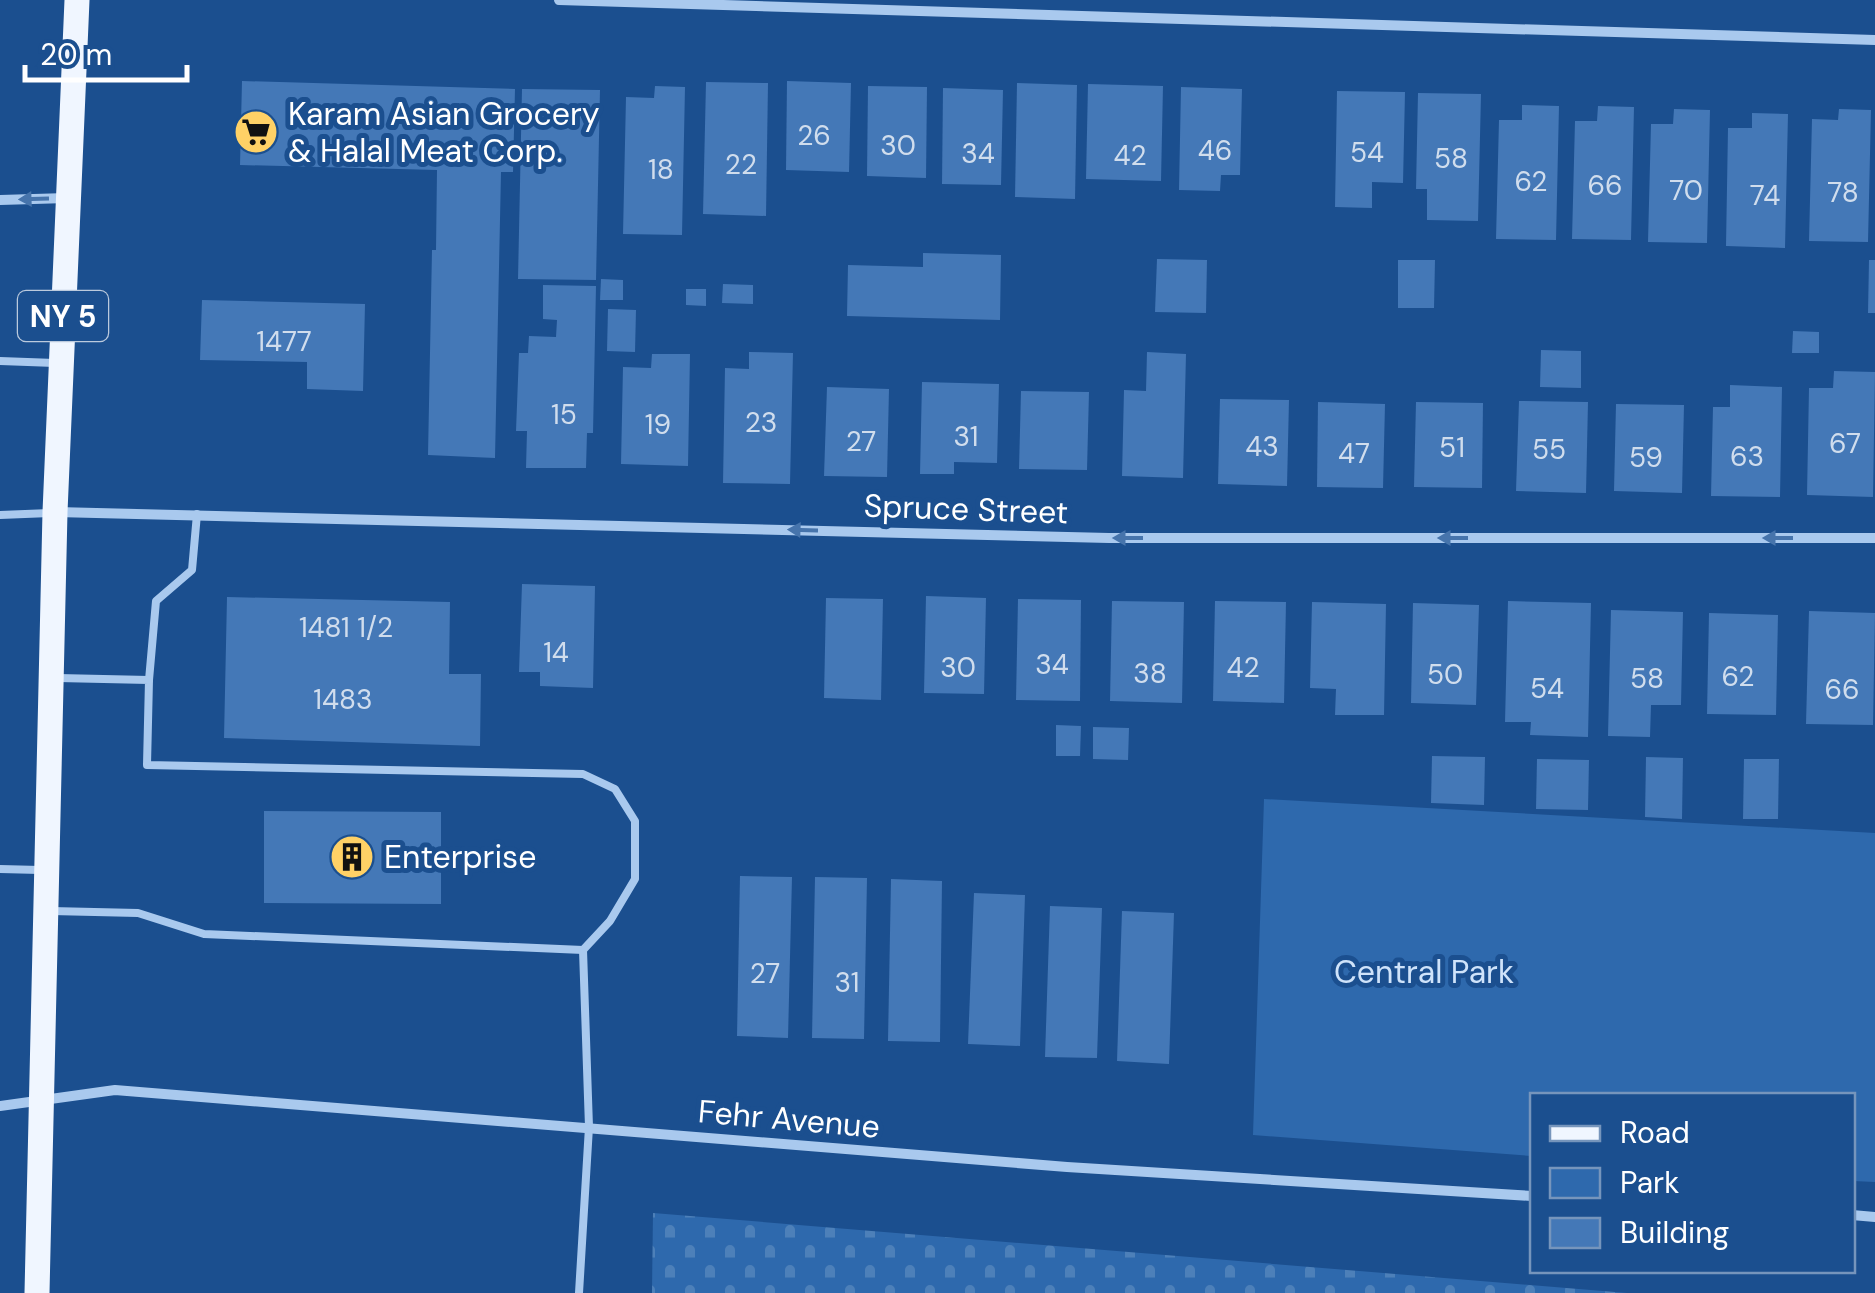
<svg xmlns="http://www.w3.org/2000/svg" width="1875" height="1293" viewBox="0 0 1875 1293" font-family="'DM Sans',sans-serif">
	<defs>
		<pattern id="cemetery-stones" width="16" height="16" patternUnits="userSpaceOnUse" patternTransform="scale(2.5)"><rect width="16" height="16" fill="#2e69ad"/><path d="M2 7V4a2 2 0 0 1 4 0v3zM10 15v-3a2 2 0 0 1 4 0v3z" fill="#4d80b9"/></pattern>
	</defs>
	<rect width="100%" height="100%" fill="#1b4f8f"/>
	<polygon fill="url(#cemetery-stones)" points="653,1213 1627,1293 652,1293"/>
	<polygon fill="#2e69ad" points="1264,799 1875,833 1875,1182 1853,1181 1852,1096 1532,1096 1532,1156 1253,1135"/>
	<g fill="#4478b7">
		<polygon points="242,81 515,89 513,172 501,172 495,458 428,455 432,250 436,250 437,170 240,165"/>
		<polygon points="787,81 851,83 849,172 786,170"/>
		<polygon points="706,82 768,83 766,216 703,214"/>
		<polygon points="1017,83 1077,85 1075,199 1015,197"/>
		<polygon points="1088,84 1163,86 1161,181 1086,179"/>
		<polygon points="655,86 685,87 682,235 623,234 626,97 654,98"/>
		<polygon points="868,86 927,87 926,178 867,176"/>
		<polygon points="1181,87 1242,89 1240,175 1221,175 1220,191 1179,190"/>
		<polygon points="943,88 1003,90 1001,185 942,184"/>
		<polygon points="522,89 600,90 596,280 518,279"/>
		<polygon points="1337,91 1405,92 1403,183 1372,182 1372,208 1335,207"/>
		<polygon points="1418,93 1481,94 1478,221 1427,220 1427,189 1416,189"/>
		<polygon points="1522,105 1559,106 1556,240 1496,239 1499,120 1522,120"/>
		<polygon points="1598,106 1634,107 1631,240 1572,239 1575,121 1597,121"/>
		<polygon points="1674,109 1710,110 1707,243 1648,242 1651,124 1673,124"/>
		<polygon points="1839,109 1871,110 1868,242 1809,241 1812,119 1838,120"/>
		<polygon points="1752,113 1788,114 1785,248 1726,246 1728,128 1752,128"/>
		<polygon points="923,253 1001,255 1000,320 847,316 848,265 923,267"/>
		<polygon points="1157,259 1207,260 1206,313 1155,312"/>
		<polygon points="1398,260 1435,260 1434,308 1398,308"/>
		<polygon points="1869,260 1875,260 1875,313 1868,313"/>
		<polygon points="601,279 623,280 623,300 600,300"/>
		<polygon points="723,284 753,285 753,304 722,303"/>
		<polygon points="543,285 596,286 593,433 587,433 586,468 526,468 527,431 516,431 519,353 528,353 529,336 556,337 557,320 543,319"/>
		<polygon points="686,289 706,289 706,306 686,305"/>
		<polygon points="202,300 365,304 363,391 307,389 307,362 200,360"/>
		<polygon points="608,309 636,310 635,352 607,351"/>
		<polygon points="1793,331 1819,332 1819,353 1792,353"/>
		<polygon points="1541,350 1581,351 1581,388 1540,387"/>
		<polygon points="749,352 793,353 790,484 723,483 725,368 749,369"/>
		<polygon points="1147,352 1186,354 1183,478 1122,476 1124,390 1146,391"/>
		<polygon points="652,354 690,354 688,466 621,464 623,367 651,368"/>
		<polygon points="1834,371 1875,372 1873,497 1807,495 1809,388 1833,388"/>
		<polygon points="922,382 999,384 997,463 954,462 954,474 920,474"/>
		<polygon points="1730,385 1782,387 1780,497 1711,496 1713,407 1730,407"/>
		<polygon points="827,387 889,389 887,477 824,476"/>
		<polygon points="1021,391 1089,392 1087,470 1019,469"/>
		<polygon points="1220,399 1289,400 1287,486 1218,484"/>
		<polygon points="1519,401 1588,402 1586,493 1516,491"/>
		<polygon points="1318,402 1385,404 1383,488 1317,487"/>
		<polygon points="1416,402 1483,403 1482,488 1414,487"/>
		<polygon points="1616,404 1684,405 1682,493 1614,491"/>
		<polygon points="522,584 595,586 593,688 540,686 540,672 519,672"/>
		<polygon points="926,596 986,598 984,694 924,693"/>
		<polygon points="227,597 450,602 449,674 481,674 480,746 224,738"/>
		<polygon points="826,598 883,599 881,700 824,698"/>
		<polygon points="1018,599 1081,600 1080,701 1016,700"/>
		<polygon points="1112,601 1184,602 1182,703 1110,701"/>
		<polygon points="1215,601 1286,602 1284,703 1213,701"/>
		<polygon points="1508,601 1591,603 1588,737 1530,735 1531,722 1505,722"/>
		<polygon points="1312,602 1386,604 1384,715 1335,715 1336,689 1310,688"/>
		<polygon points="1413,603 1479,605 1476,705 1411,703"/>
		<polygon points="1611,610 1683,612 1681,705 1651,705 1650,737 1608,736"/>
		<polygon points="1809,611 1875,613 1873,725 1806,724"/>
		<polygon points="1709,613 1778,615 1776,715 1707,714"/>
		<polygon points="1056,725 1081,726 1080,756 1056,756"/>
		<polygon points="1093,727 1129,728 1128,760 1093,759"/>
		<polygon points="1432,756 1485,757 1484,805 1431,803"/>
		<polygon points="1646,757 1683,758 1682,819 1645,817"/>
		<polygon points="1537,759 1589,760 1588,810 1536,809"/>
		<polygon points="1744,759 1779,759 1778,819 1743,819"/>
		<polygon points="264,811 441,812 441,904 264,903"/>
		<polygon points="740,876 792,877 788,1038 737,1036"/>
		<polygon points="815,877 867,878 864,1039 812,1038"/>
		<polygon points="891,879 942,881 940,1042 888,1041"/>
		<polygon points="974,893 1025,895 1020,1046 968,1044"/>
		<polygon points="1050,906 1102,908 1097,1058 1045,1057"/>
		<polygon points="1122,911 1174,913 1169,1064 1117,1061"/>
	</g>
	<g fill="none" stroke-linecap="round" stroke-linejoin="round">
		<g stroke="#a9c9ee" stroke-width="8">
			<polyline points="0,361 55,363"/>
			<polyline points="0,515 50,513"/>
			<polyline points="58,678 149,680 147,765 583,774 615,789 635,821 635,879 610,921 583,950 589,1127 579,1293"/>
			<polyline points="149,680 156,601 192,570 197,514"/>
			<polyline points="0,869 40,870"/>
			<polyline points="51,911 138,913 204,934 583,950"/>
		</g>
		<g stroke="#a9c9ee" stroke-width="10">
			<polyline points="559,0 1875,40"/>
			<polyline points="0,200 67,198"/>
			<polyline points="56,512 1109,538 1875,538"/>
			<polyline points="0,1106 115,1090 1067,1167 1532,1196"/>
			<polyline points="1852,1215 1875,1217"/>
		</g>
		<polyline stroke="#f0f6ff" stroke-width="25" points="37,1293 55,512 77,0"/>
	</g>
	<defs><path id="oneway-solid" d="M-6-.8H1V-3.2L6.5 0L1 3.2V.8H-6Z" transform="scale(2.5)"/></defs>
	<g fill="#4674ac">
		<use href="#oneway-solid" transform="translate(34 199) rotate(178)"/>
		<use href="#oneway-solid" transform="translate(803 530) rotate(-178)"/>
		<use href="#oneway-solid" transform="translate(1128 538) rotate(180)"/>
		<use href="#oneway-solid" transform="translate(1453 538) rotate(180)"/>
		<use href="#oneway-solid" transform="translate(1778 538) rotate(180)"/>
	</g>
	<defs>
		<symbol id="supermarket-disc" viewBox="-11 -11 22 22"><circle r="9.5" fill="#ffd166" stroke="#1b4f8f"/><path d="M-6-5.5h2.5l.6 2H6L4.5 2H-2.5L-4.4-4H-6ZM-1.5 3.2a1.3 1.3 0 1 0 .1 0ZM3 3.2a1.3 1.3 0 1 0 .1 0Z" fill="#111"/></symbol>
		<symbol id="building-disc" viewBox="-11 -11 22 22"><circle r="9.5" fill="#ffd166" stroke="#1b4f8f"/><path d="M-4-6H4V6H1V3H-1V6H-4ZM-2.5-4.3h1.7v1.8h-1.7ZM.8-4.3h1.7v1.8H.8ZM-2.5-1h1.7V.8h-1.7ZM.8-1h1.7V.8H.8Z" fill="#111"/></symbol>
	</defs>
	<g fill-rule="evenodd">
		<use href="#supermarket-disc" x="231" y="107" width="50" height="50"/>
		<use href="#building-disc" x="327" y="832" width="50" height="50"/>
	</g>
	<g text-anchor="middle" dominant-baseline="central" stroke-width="10" stroke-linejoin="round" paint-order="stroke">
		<g font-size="28" fill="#d0dded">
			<text x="814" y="135">26</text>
			<text x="898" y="145">30</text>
			<text x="1215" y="150">46</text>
			<text x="1367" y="152">54</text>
			<text x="978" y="153">34</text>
			<text x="1130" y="155">42</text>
			<text x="1451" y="158">58</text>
			<text x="741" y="164">22</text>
			<text x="661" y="169">18</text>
			<text x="1531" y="181">62</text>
			<text x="1605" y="185">66</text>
			<text x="1686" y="190">70</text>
			<text x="1843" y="192">78</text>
			<text x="1765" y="195">74</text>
			<text x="284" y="341">1477</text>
			<text x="564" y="414">15</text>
			<text x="761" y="422">23</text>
			<text x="658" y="424">19</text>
			<text x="966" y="436">31</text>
			<text x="861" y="441">27</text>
			<text x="1845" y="443">67</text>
			<text x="1262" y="446">43</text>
			<text x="1452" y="447">51</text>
			<text x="1549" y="449">55</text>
			<text x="1354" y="453">47</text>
			<text x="1747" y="456">63</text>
			<text x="1646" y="457">59</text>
			<text x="346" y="627">1481 1/2</text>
			<text x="556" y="652">14</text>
			<text x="1052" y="664">34</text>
			<text x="958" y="667">30</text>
			<text x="1243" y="667">42</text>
			<text x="1150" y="673">38</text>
			<text x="1445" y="674">50</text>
			<text x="1738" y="676">62</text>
			<text x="1647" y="678">58</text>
			<text x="1547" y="688">54</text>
			<text x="1842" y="689">66</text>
			<text x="343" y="699">1483</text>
			<text x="765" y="973">27</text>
			<text x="847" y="982">31</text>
		</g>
		<rect fill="#1b4f8f" stroke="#bbcadd" stroke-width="2.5" x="18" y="291" width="90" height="50" rx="8"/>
		<g font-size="30" font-weight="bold" fill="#fff">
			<text x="63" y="316">NY 5</text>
		</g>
		<g font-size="32" fill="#fff" stroke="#1b4f8f" text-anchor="start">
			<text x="288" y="114">Karam Asian Grocery<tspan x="288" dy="37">&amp; Halal Meat Corp.</tspan></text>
			<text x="384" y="857">Enterprise</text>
		</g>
		<g font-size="32" fill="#fff" stroke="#1b4f8f">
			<text transform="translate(966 509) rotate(2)">Spruce Street</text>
			<text transform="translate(789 1119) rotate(5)">Fehr Avenue</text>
		</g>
		<g font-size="32" fill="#cfe3fa" stroke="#1b4f8f">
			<text x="1424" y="972">Central Park</text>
		</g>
	</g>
	<rect x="1530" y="1093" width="325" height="180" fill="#1b4f8f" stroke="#7695bc" stroke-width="2.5"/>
	<rect x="1550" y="1126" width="50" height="15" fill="#f0f6ff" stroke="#7695bc" stroke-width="2.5"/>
	<text x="1620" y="1143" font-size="30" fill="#ffffff">Road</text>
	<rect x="1550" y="1168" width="50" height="30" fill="#2e69ad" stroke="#7695bc" stroke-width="2.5"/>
	<text x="1620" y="1193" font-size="30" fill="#ffffff">Park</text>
	<rect x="1550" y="1218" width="50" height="30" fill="#4478b7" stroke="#7695bc" stroke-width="2.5"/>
	<text x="1620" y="1243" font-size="30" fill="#ffffff">Building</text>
	<path d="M25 65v15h162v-15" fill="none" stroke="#ffffff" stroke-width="5"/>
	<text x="40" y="65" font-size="30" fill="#ffffff" stroke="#1b4f8f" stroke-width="8" paint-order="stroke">20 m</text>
</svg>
